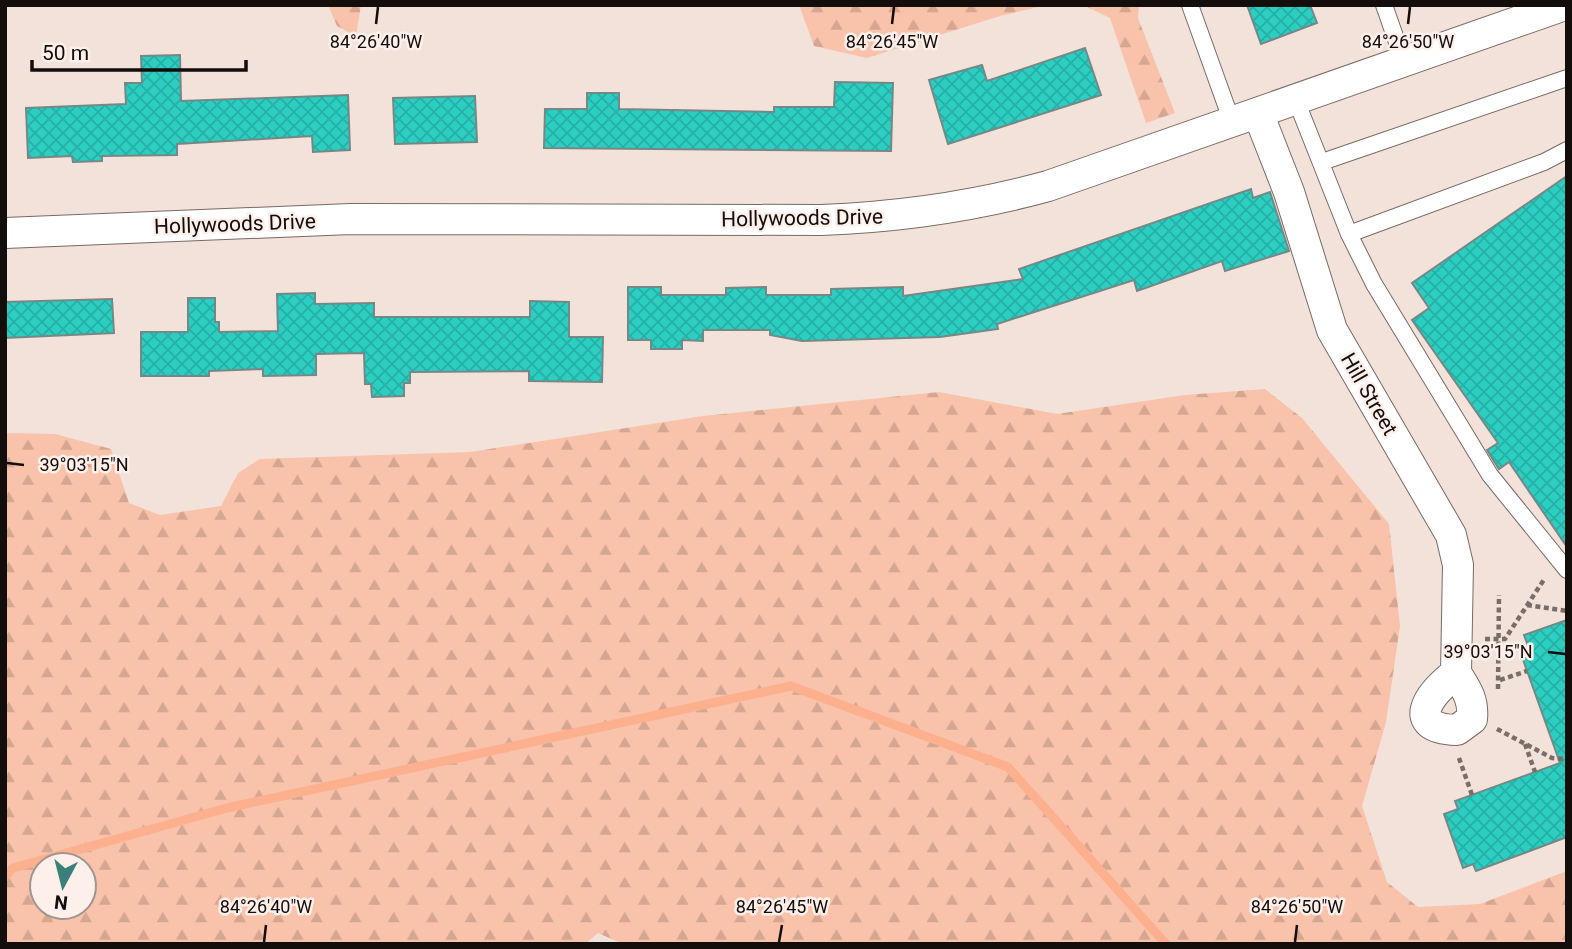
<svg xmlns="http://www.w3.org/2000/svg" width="1572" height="949" viewBox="0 0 1572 949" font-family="Roboto,sans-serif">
	<defs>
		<pattern id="forest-firs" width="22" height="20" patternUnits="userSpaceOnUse" patternTransform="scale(1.75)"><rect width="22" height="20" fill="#f9c2aa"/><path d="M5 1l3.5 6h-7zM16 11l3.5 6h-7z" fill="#d5a691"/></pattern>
		<pattern id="building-cross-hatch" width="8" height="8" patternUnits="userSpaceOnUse" patternTransform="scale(1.75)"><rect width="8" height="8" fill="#2ccec2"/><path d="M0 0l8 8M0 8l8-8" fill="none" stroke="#26b0a5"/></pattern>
	</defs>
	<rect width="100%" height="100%" fill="#f2e2da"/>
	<g fill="url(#forest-firs)" fill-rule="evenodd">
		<polygon points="328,5 361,5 356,36 337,26"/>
		<polygon points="799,5 1046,5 1000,16 867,58 814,46"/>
		<polygon points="1083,5 1139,5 1138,18 1175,113 1146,123 1110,18"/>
		<path d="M1265 389 1302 418 1389 524 1400 626 1386 722 1362 806 1387 882 1418 907 1480 904 1567 871V944H623L598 933 585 944H5V433L55 434 111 449 129 503 160 515 221 506 238 473 260 459 470 452 703 416 939 392 1057 414 1185 395ZM84 865V907H42V865Z"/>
	</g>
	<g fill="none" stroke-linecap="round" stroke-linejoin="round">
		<polyline stroke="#fcb08e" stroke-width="9" points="5,877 13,868 227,808 791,686 1008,767 1166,944"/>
	</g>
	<g fill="url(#building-cross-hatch)" stroke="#768886" stroke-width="2">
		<polygon points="1247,5 1310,5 1317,23 1261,44"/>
		<polygon points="1085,48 1101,95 948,144 929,80 982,65 987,81"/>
		<polygon points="180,55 181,101 348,95 350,150 313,152 312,136 177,144 177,155 102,156 102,161 73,162 72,156 28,158 26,108 126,104 125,83 142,83 141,56"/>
		<polygon points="835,82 893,83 891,151 544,148 545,109 587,109 587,93 619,93 619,109 774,112 774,107 834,107"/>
		<polygon points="475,96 477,142 395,144 393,98"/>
		<polygon points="1567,176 1567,547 1509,462 1499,469 1487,450 1498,443 1412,320 1429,308 1412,283"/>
		<polygon points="1251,189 1253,198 1270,192 1289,251 1225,271 1222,261 1137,291 1134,280 997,324 998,329 940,337 802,341 770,335 770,330 703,330 703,341 682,340 682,349 651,349 651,340 628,340 628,287 661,287 661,295 726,295 726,288 766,287 766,295 831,295 831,289 903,287 903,296 1023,279 1019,269"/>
		<polygon points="315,293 315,304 374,303 374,317 530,317 530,301 569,302 569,337 603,337 602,382 529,381 529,371 410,372 410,383 404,383 404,396 372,397 371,384 365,384 364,353 316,354 316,375 263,376 263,369 209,371 209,376 141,376 141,332 188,332 188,298 215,298 215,322 219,322 219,332 278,331 277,294"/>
		<polygon points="112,299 114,333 5,338 5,302"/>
		<polygon points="1567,620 1567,837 1476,871 1473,864 1463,868 1444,814 1458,809 1455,801 1560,763 1521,654 1530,651 1524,635"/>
	</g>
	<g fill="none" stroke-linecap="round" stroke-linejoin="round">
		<defs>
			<g id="lane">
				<polyline points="1190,5 1232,122"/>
				<polyline points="1384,5 1404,62"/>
				<polyline points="1296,100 1349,234 1374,284 1490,475 1567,570"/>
				<polyline points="1322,162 1567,78"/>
				<polyline points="1349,234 1544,162 1567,150"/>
			</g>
			<g id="street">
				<path d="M1258 113 1289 192 1332 330 1451 535 1458 565 1456 673C1430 693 1402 728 1457 730L1472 719C1474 699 1466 689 1456 673"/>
				<path d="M5 233 351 219 821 220C899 217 972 207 1048 186L1565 5"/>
			</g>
		</defs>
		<use href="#lane" stroke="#786a64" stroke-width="18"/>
		<use href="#street" stroke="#786a64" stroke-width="32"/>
		<g stroke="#786d68" stroke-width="4.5" stroke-dasharray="5 3.5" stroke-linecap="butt">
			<polyline points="1527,605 1567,611"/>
			<polyline points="1485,639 1505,639 1545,578"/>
			<polyline points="1500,680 1527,671"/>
			<polyline points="1498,689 1499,595"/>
			<polyline points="1497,729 1552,758 1567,759"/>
			<polyline points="1525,744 1535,772"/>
			<polyline points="1459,758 1472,795"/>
		</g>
		<use href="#lane" stroke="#fff" stroke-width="16"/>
		<use href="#street" stroke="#fff" stroke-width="30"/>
	</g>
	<path fill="none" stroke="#130d0b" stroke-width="2.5" d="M376 24 378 7M892 24 894 7M1408 24 1410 7M7 463 24 465M1548 652 1565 654M264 942 266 925M779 942 782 925M1295 942 1297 925"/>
	<g text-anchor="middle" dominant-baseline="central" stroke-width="5" stroke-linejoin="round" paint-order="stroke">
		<g font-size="21" fill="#130d0b" stroke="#fdf0ea">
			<text transform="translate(802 218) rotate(-1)">Hollywoods Drive</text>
			<text transform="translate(235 224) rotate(-2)">Hollywoods Drive</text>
			<text transform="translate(1369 394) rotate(60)">Hill Street</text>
		</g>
	</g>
	<g font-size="18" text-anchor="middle" fill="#130d0b" stroke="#fdf0ea" stroke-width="5" stroke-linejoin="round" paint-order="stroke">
		<text x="376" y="48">84°26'40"W</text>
		<text x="892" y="48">84°26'45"W</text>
		<text x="1408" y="48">84°26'50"W</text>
		<text x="84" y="471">39°03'15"N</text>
		<text x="1488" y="658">39°03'15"N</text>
		<text x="266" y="913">84°26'40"W</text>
		<text x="782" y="913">84°26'45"W</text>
		<text x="1297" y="913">84°26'50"W</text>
	</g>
	<rect width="1572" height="949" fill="none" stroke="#130d0b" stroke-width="14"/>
	<g transform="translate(63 886) rotate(187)"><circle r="33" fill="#fdf0ea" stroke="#9f9591" stroke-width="2"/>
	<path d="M0-5L12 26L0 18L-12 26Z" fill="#388079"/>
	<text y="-10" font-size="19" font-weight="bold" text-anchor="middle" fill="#130d0b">N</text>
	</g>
	<path d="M32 60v10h214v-10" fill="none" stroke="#130d0b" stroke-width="3.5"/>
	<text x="42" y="60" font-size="21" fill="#130d0b" stroke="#fdf0ea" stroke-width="5" paint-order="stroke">50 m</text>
</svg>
